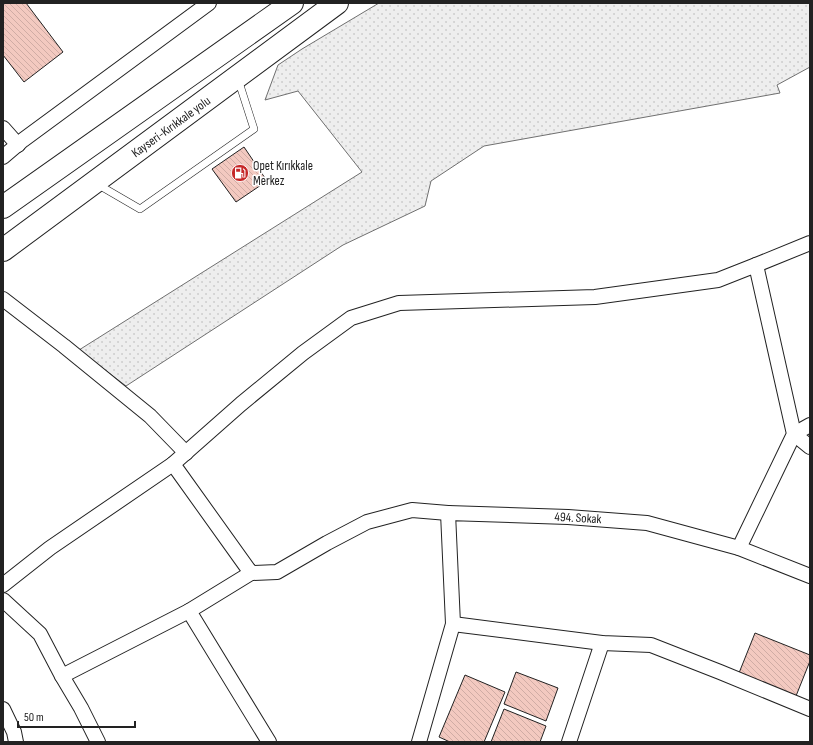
<svg xmlns="http://www.w3.org/2000/svg" width="813" height="745" viewBox="0 0 813 745" font-family="'Sofia Sans Condensed',sans-serif">
	<defs>
		<pattern id="green-dots" width="8" height="8" patternUnits="userSpaceOnUse"><rect width="8" height="8" fill="#eee"/><path d="M2 2h.1M6 6h.1" fill="none" stroke="#ccc" stroke-width="1.8" stroke-linecap="round"/></pattern>
		<pattern id="building-back-hatch" width="6" height="6" patternUnits="userSpaceOnUse"><rect width="6" height="6" fill="#f3c9c0"/><path d="M-1 5l2 2M0 0l6 6M5-1l2 2" fill="none" stroke="#d0aca5"/></pattern>
	</defs>
	<rect width="100%" height="100%" fill="#fff"/>
	<polygon fill="url(#green-dots)" stroke="#6f6f6f" points="379,3 810,3 810,67 777,85 780,93 484,146 431,181 425,206 343,245 126,386 79,350 362,172 298,91 265,100 278,65 302,49"/>
	<g fill="url(#building-back-hatch)" stroke="#222">
		<polygon points="3,3 26,3 63,52 24,82 3,55"/>
		<polygon points="244,147 267,181 236,202 212,169"/>
		<polygon points="755,633 810,655 810,661 796,696 739,673"/>
		<polygon points="516,672 558,688 546,721 504,704"/>
		<polygon points="465,675 505,692 484,742 450,742 439,737"/>
		<polygon points="504,709 546,726 540,742 491,742"/>
	</g>
	<g fill="none" stroke-linecap="round" stroke-linejoin="round">
		<defs>
			<polyline id="service" points="97,184 140,209 254,129 238,79"/>
			<g id="minor">
				<polyline points="3,128 18,145"/>
				<polyline points="3,157 23,140 209,3"/>
				<polyline points="756,265 810,243"/>
				<polyline points="3,299 64,346 150,416 186,453"/>
				<polyline points="794,434 810,447"/>
				<polyline points="794,434 810,425"/>
				<polyline points="448,513 412,510 367,522 327,543 277,572 251,573 173,464 241,404 303,353 351,318 399,303 595,297 718,280 756,265 794,434 739,548"/>
				<polyline points="251,573 189,611 269,742"/>
				<polyline points="3,585 50,548 173,464"/>
				<polyline points="3,600 40,634 62,676 81,708 98,742"/>
				<polyline points="453,624 602,643 651,645 720,672 810,709"/>
				<polyline points="62,676 189,611"/>
				<polyline points="3,709 14,732 16,742"/>
				<polyline points="419,742 453,624 448,513 568,517 647,523 739,548 810,576"/>
				<polyline points="569,742 602,643"/>
			</g>
			<g id="trunk">
				<polyline points="3,207 292,3"/>
				<polyline points="3,250 337,3"/>
			</g>
		</defs>
		<use href="#service" stroke="#222" stroke-width="8"/>
		<use href="#minor" stroke="#222" stroke-width="16"/>
		<use href="#trunk" stroke="#222" stroke-width="24"/>
		<use href="#service" stroke="#fff" stroke-width="7"/>
		<use href="#minor" stroke="#fff" stroke-width="14"/>
		<use href="#trunk" stroke="#fff" stroke-width="22"/>
	</g>
	<defs>
		<symbol id="fuel-disc" viewBox="-11 -11 22 22"><circle r="9.5" fill="#c62828" stroke="#fff"/><path d="M-5.5-6h7V0h2V4h1.3V-2.5L3-4.5l.8-.8L6-3V5H2.5V1h-1V6h-7ZM-4.2-4.7v3.2H.2V-4.7Z" fill="#fff"/></symbol>
	</defs>
	<g fill-rule="evenodd">
		<use href="#fuel-disc" x="230" y="163" width="20" height="20"/>
	</g>
	<g text-anchor="middle" dominant-baseline="central" stroke-width="3" stroke-linejoin="round" paint-order="stroke">
		<g font-size="13" fill="#222" stroke="#fff">
			<text transform="translate(171 127) rotate(-36)">Kayseri-Kırıkkale yolu</text>
			<text transform="translate(578 518) rotate(3)">494. Sokak</text>
		</g>
		<g font-size="13" fill="#222" stroke="#fff" text-anchor="start">
			<text x="253" y="166">Opet Kırıkkale<tspan x="253" dy="15">Merkez</tspan></text>
		</g>
	</g>
	<rect width="813" height="745" fill="none" stroke="#222222" stroke-width="8"/>
	<path d="M18 721v6h117v-6" fill="none" stroke="#222222" stroke-width="2"/>
	<text x="24" y="721" font-size="12" fill="#222222" stroke="#ffffff" stroke-width="3" paint-order="stroke">50 m</text>
</svg>
